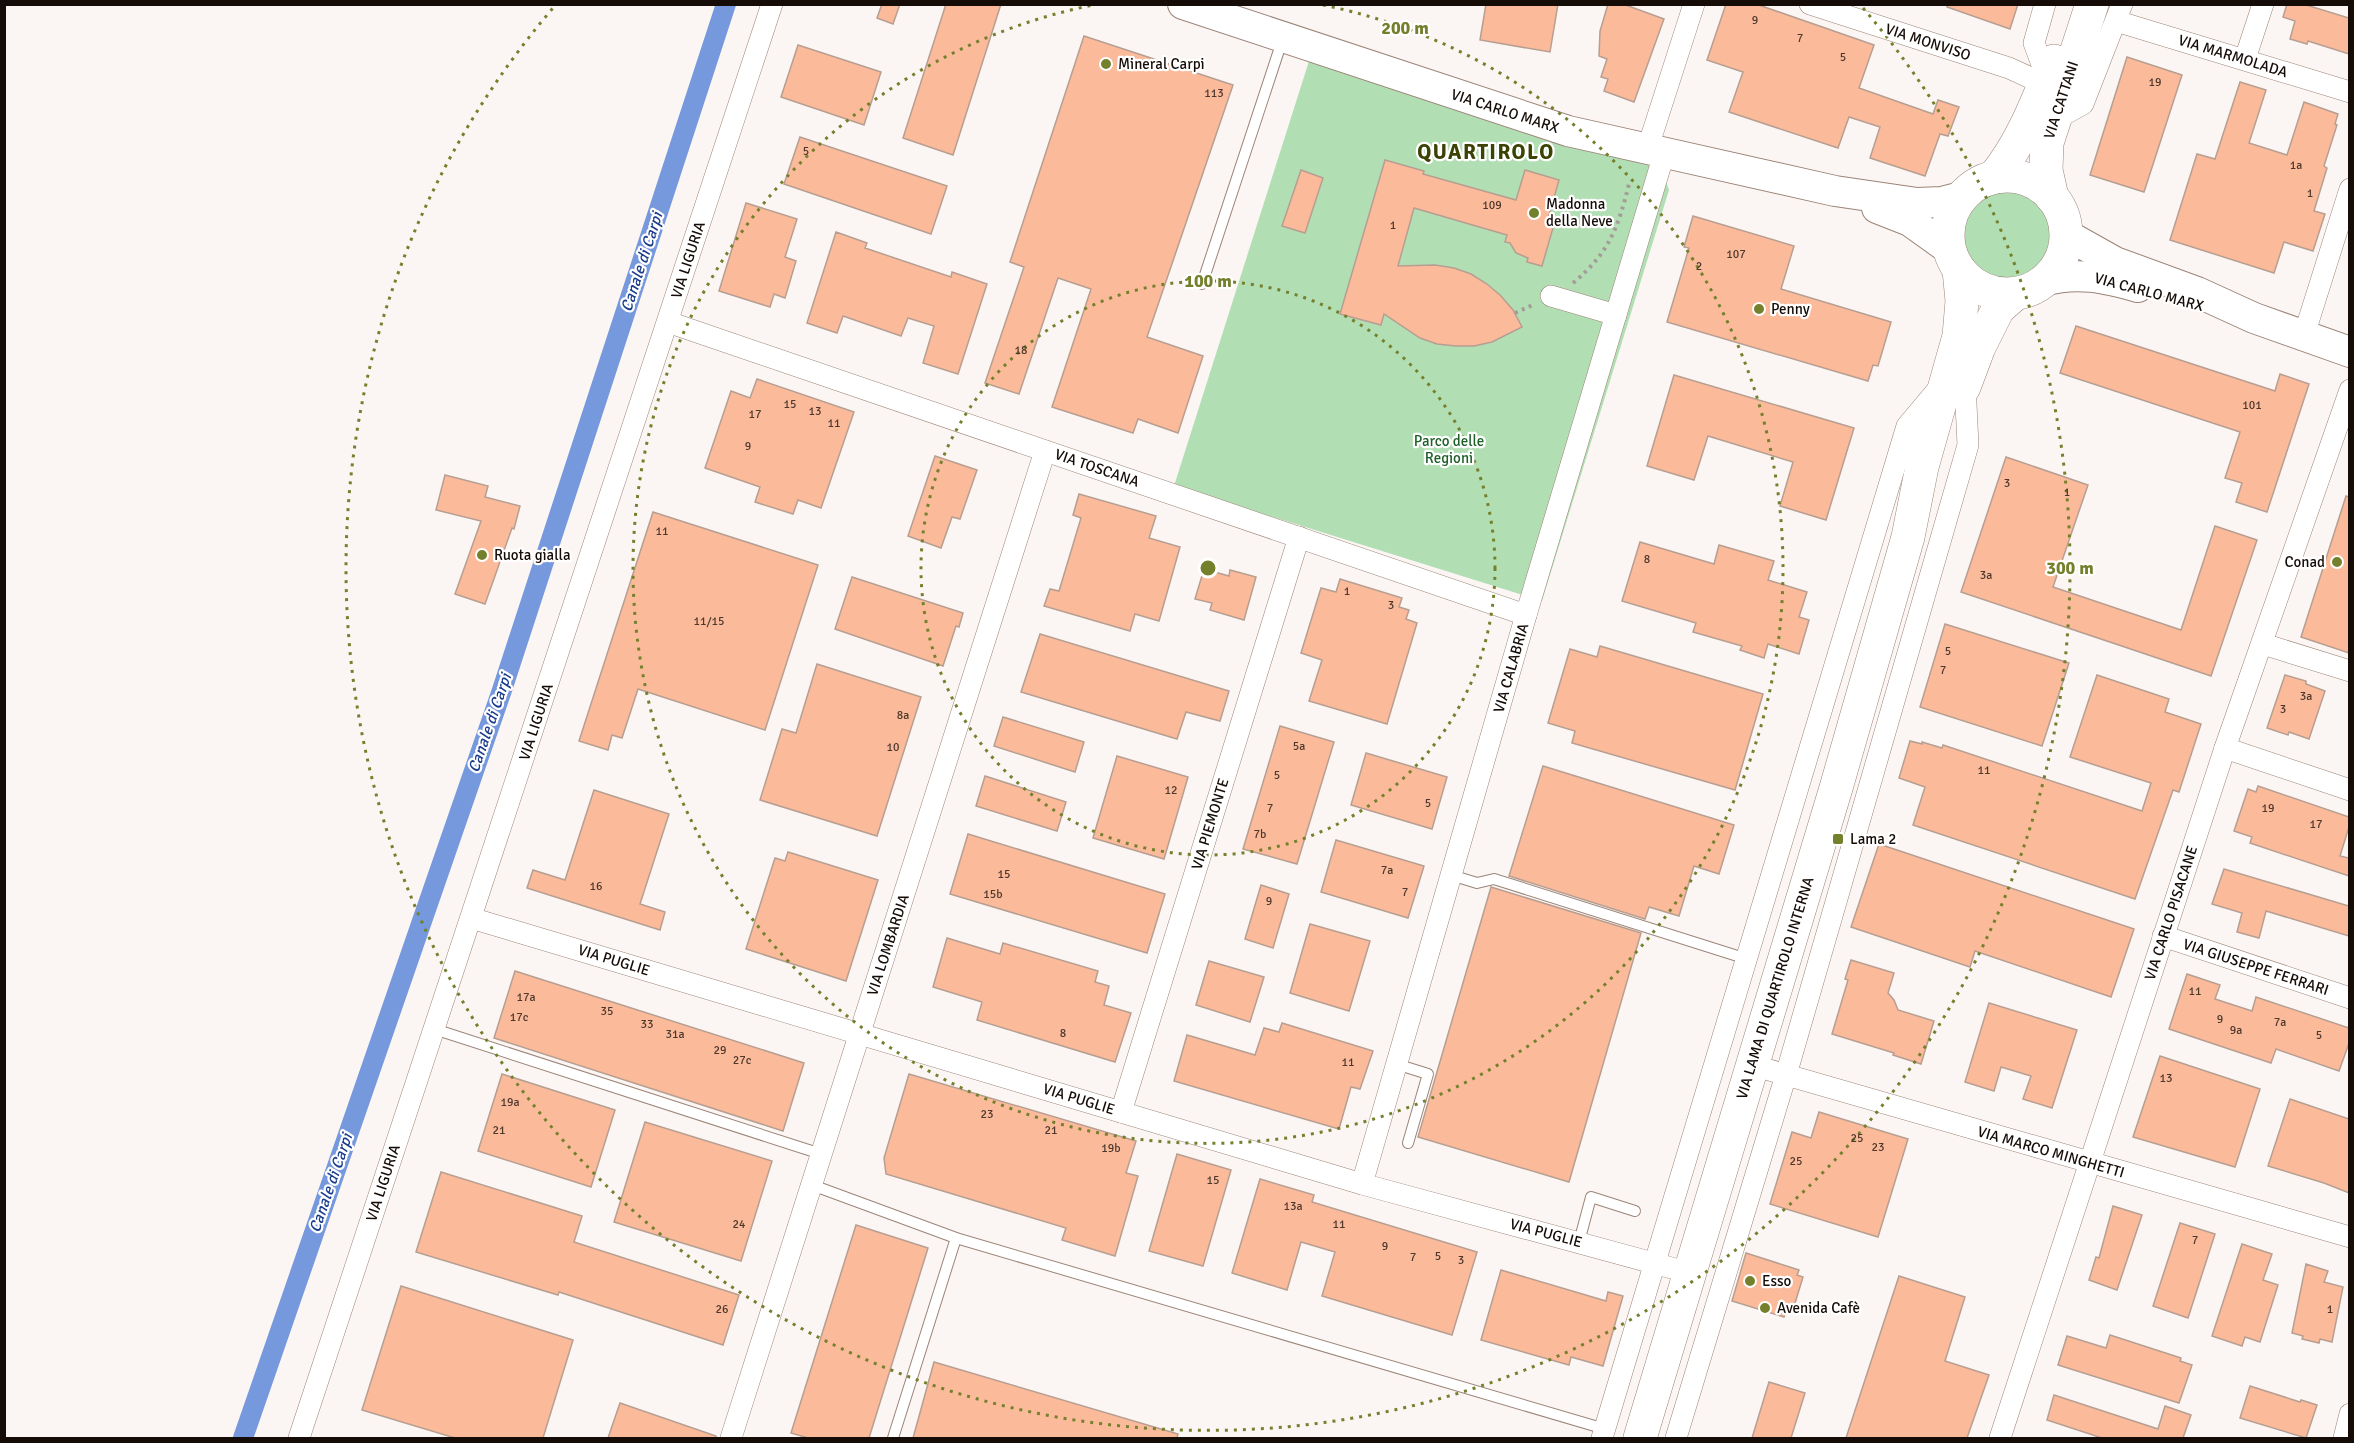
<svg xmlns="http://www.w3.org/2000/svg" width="2354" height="1443" viewBox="0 0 2354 1443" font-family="Signika,sans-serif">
	<rect width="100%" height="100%" fill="#fbf6f3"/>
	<g fill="#b2deb4">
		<polygon points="1316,39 1653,145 1669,190 1542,601 1174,486"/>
		<circle cx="2008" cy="236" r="44"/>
	</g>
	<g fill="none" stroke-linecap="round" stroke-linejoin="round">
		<polyline stroke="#7698dc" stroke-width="20" points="243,1438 502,690 726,4"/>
	</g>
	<g fill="#fbbb9b" stroke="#b79e91" stroke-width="1.5">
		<polygon points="882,4 900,4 893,24 877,18"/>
		<polygon points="946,4 1001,4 953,155 903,138"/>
		<polygon points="1486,4 1558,4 1550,52 1480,40"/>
		<polygon points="1608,4 1623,4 1664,19 1634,102 1604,91 1608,79 1601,77 1607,59 1599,56 1600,31"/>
		<polygon points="1726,4 1756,4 1874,45 1859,88 1933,114 1938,100 1959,107 1948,136 1940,134 1925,176 1870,158 1880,127 1849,117 1838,148 1729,112 1743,72 1707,60"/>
		<polygon points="1947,4 2018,4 2010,29 1947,7"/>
		<polygon points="2287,4 2303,4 2349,18 2349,54 2308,41 2307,44 2290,39 2295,21 2283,17"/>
		<polygon points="1084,36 1233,85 1147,337 1203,356 1178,433 1138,419 1133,433 1052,407 1091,289 1058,278 1019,394 985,383 1024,267 1010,262"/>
		<polygon points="798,45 881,72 864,125 781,97"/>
		<polygon points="2127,57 2182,75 2144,192 2090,175"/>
		<polygon points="2240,82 2266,90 2249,143 2287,155 2304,102 2338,114 2335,124 2337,125 2324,166 2327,168 2314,211 2325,214 2313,251 2284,242 2274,273 2170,240 2197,154 2215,159"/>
		<polygon points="800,137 947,186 931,234 784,184"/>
		<polygon points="1385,160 1424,171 1423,174 1516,200 1525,170 1559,180 1548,219 1555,221 1542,266 1527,262 1528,258 1516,253 1510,243 1505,242 1507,235 1414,208 1398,266 1435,265 1454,268 1471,274 1487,284 1501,296 1513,310 1522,327 1492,342 1474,346 1456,346 1437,344 1420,338 1384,314 1381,325 1340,314"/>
		<polygon points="1301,170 1323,178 1305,233 1282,226"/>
		<polygon points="746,203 797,219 785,257 796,261 785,298 774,294 770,307 719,291"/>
		<polygon points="1693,216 1794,246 1781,289 1891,322 1878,366 1873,365 1868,381 1667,322 1689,248 1684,247"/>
		<polygon points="836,232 867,243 865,248 951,277 952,272 987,284 958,374 923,363 934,326 908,318 901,336 843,316 837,333 807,323"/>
		<polygon points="2076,326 2275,391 2280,374 2309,384 2267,512 2236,502 2242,483 2225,478 2240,432 2060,373"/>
		<polygon points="1674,375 1854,428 1826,520 1780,506 1793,462 1708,436 1694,480 1647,466"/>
		<polygon points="757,379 854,412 821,508 798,500 793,514 755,502 760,487 705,468 731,391 750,398"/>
		<polygon points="935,456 977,470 960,519 952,517 941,548 908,536"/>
		<polygon points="2006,457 2088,485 2053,587 2181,630 2215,526 2257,540 2211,676 1961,592"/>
		<polygon points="445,475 488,486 485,497 520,506 514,529 512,528 485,604 455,594 481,521 436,510"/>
		<polygon points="1079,494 1156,516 1149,538 1180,547 1159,621 1135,614 1130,631 1044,606 1050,589 1059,591 1081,518 1073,515"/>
		<polygon points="2346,496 2349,497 2349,653 2301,637"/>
		<polygon points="653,512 818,565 765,730 638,689 622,738 612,735 608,750 579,741"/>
		<polygon points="1640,542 1714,564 1719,545 1774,561 1768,580 1807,592 1799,617 1809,620 1799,654 1768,644 1764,658 1740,650 1742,646 1693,632 1696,623 1622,601"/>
		<polygon points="1204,569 1229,576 1230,570 1256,577 1244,620 1210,610 1212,603 1195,599"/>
		<polygon points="852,577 963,613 959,627 956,626 943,666 835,629"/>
		<polygon points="1340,579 1402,598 1399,607 1409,610 1406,619 1417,623 1387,724 1309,701 1322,660 1301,653 1321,588 1336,592"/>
		<polygon points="1945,624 2069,663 2042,746 1920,707"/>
		<polygon points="1040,634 1229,691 1220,721 1186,712 1177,739 1021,692"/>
		<polygon points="1600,646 1763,694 1735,790 1572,743 1575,731 1548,723 1570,649 1597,657"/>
		<polygon points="817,664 921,697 877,836 760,800 782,729 796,733"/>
		<polygon points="2097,675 2169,699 2165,712 2201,724 2179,792 2173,790 2135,899 1913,825 1925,787 1899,778 1910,741 1922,744 1922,742 1942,748 1943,745 2142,811 2151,783 2070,757"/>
		<polygon points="2285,675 2306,681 2306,684 2325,691 2309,739 2289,732 2288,735 2267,728"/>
		<polygon points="1003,717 1084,742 1075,772 994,746"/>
		<polygon points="1280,726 1334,742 1297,864 1243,849"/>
		<polygon points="1366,753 1447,777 1432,829 1351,805"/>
		<polygon points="1117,756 1188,777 1164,859 1093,838"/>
		<polygon points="1543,766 1734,825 1719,874 1694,866 1679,916 1649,907 1645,919 1509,876"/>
		<polygon points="985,776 1066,802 1057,831 976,806"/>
		<polygon points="2258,786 2349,817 2349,827 2340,856 2349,858 2349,876 2250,843 2252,837 2234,831 2248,789 2256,792"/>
		<polygon points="594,790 669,814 640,904 665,912 660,930 527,888 533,870 565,880"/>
		<polygon points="968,834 1165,894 1147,953 950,894"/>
		<polygon points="1336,840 1424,866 1408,918 1321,892"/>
		<polygon points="1879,844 2134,929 2111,997 1975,951 1970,967 1851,927"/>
		<polygon points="788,852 878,880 846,981 746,949 775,858 785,861"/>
		<polygon points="2224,869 2349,906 2349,936 2266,911 2259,938 2237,932 2242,913 2212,904"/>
		<polygon points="1261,885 1289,894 1273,948 1245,939"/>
		<polygon points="1491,887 1641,933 1569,1182 1418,1137"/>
		<polygon points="1310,924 1370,941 1349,1011 1290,993"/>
		<polygon points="947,938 1000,954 1003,943 1098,971 1095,982 1109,986 1104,1005 1131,1013 1115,1062 977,1020 982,1002 933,987"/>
		<polygon points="1851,960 1894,973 1888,993 1894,1000 1898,1010 1934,1021 1921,1064 1893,1055 1894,1053 1832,1034 1848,980 1845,979"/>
		<polygon points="1209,961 1264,977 1250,1022 1196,1005"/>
		<polygon points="515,971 804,1063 783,1131 494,1038"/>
		<polygon points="2187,974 2220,985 2215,999 2252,1011 2256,997 2349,1028 2349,1043 2339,1071 2276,1049 2271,1063 2169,1029"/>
		<polygon points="1989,1003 2077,1030 2052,1108 2023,1099 2031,1076 2001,1067 1994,1091 1965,1082"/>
		<polygon points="1282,1023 1373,1051 1360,1089 1351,1087 1339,1129 1174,1081 1187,1035 1255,1055 1264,1028 1279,1032"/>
		<polygon points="2160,1056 2260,1089 2235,1167 2133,1137"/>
		<polygon points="502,1074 615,1110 591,1187 478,1151"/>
		<polygon points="909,1074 1136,1141 1126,1173 1138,1176 1115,1256 1062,1240 1066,1228 886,1174 884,1158"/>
		<polygon points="2290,1099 2349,1119 2349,1193 2324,1183 2268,1166"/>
		<polygon points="1819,1112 1908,1139 1878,1237 1770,1204 1792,1132 1811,1138"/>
		<polygon points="645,1122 772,1161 741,1261 614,1222"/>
		<polygon points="1177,1154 1231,1170 1203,1266 1149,1251"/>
		<polygon points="441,1172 582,1216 574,1242 739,1295 723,1345 559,1292 558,1295 416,1252"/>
		<polygon points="1260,1179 1314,1195 1312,1202 1477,1252 1452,1335 1322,1296 1335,1252 1301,1242 1287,1290 1232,1273"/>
		<polygon points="2113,1206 2142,1215 2117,1290 2089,1280 2096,1257 2099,1258"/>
		<polygon points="2180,1223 2215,1234 2188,1318 2153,1306"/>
		<polygon points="856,1225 928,1248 869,1438 808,1438 791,1433"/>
		<polygon points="2242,1244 2272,1254 2263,1280 2278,1285 2260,1342 2245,1337 2242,1346 2212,1336"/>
		<polygon points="1746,1253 1799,1270 1797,1275 1803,1277 1792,1313 1786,1311 1784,1317 1732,1301"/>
		<polygon points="2306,1264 2328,1271 2324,1282 2343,1287 2332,1342 2320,1339 2319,1343 2302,1339 2303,1336 2292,1333"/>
		<polygon points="1501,1270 1606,1301 1608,1292 1623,1296 1603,1366 1571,1357 1569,1365 1481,1340"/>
		<polygon points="1899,1276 1965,1297 1945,1361 1989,1375 1967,1438 1846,1438"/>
		<polygon points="401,1286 573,1340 543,1438 455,1438 362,1410"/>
		<polygon points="2110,1335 2181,1358 2180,1361 2192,1365 2179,1403 2058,1365 2067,1336 2106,1348"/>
		<polygon points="934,1362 1178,1434 1177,1438 913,1438"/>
		<polygon points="1769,1382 1805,1393 1791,1438 1752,1438"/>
		<polygon points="2250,1386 2300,1402 2301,1400 2317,1405 2306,1438 2240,1418"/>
		<polygon points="2054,1395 2158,1429 2165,1406 2191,1415 2183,1438 2102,1438 2047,1420"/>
		<polygon points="620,1403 716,1436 716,1438 608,1438"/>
	</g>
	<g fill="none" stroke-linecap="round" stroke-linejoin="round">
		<defs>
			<g id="lane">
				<polyline points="1202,284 1283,38"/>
				<polyline points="1451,875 1477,883 1494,879 1747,959"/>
				<polyline points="434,1029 821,1154"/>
				<polyline points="1396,1064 1428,1074 1408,1143"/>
				<polyline points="812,1185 956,1238 1605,1429"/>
				<polyline points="1579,1242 1591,1197 1635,1211"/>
				<polyline points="893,1438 956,1238"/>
			</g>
			<g id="street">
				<polyline points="1810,4 2009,68 2044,84"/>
				<polyline points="2045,4 2034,43 2047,78"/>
				<polyline points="2116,21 2350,92"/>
				<polyline points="2245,59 2263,4"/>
				<polyline points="2056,119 2083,104 2122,4"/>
				<polyline points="1647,150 1694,4"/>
				<polyline points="1551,296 1616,315"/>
				<polyline points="668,322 1526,615"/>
				<polyline points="2304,335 2350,189"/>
				<polyline points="2263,644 2350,671"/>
				<polyline points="2225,748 2350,790"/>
				<polyline points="471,918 1362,1184 1690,1273"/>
				<polyline points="2163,936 2350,998"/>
				<polyline points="1752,1065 2350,1237"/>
				<polyline points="1121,1112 1299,537"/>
				<polyline points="1362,1184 1526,615 1664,154"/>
				<polyline points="299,1438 772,4"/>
				<polyline points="731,1438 1045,451"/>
				<polyline points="1602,1438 1907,426 1939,388"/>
				<polyline points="1676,1438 1786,1075 1968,445 1965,384"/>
				<polyline points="2000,1438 2225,748 2350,390"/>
				<polyline points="2344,1438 2350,1414"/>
			</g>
			<g id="secondary">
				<polyline points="1183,4 1568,131 1835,191 1917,203 1942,202 1961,197"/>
				<polyline points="1877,208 1910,221 1949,249"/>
				<polyline points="2065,234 2115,262 2197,292 2254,318 2350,352"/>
				<path d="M2044 281C2077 271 2106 278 2138 287"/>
			</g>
			<g id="primary">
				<circle cx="2007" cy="235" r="59"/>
				<path d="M1994 177C2022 143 2037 102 2054 61"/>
				<polyline points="2052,197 2046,170 2047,143 2092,4"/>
				<polyline points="1964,387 1979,347 1998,309 2015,294"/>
				<polyline points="1640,1438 1836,788 1908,537 1922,467 1959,336 1962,301 1959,270"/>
			</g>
		</defs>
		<use href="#lane" stroke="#9c8478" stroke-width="12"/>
		<use href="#street" stroke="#9c8478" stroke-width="22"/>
		<use href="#secondary" stroke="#9c8478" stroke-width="32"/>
		<use href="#primary" stroke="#9c8478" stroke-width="34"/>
		<g stroke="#a39d99" stroke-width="4" stroke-dasharray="3 4.5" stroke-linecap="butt">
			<path d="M1573 283C1609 253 1618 228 1629 184"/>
			<polyline points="1515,313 1535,304"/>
		</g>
		<use href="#lane" stroke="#fff" stroke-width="10"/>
		<use href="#street" stroke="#fff" stroke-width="21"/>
		<use href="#secondary" stroke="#fff" stroke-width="30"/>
		<use href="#primary" stroke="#fff" stroke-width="33"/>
	</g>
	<g fill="none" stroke="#75802d" stroke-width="3" stroke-dasharray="3 6">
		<circle cx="1208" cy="568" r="287"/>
		<path d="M1323 5A575 575 0 1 1 1093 5"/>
		<path d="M1863 8A862 862 0 1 1 553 8"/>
	</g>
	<g fill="#75802d" stroke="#fff" stroke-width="2">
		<circle cx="1106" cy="64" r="6"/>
		<circle cx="1534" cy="213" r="6"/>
		<circle cx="1759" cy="309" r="6"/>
		<circle cx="482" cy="555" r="6"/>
		<circle cx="2337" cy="562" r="6"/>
		<rect x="1832" y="833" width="12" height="12" rx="3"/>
		<circle cx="1750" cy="1281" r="6"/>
		<circle cx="1765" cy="1308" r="6"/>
	</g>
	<g text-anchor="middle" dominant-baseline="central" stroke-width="4.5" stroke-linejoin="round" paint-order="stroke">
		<g font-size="12" fill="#4e382d">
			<text x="1755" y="20">9</text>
			<text x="1800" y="38">7</text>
			<text x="1843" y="57">5</text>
			<text x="2155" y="82">19</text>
			<text x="1214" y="93">113</text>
			<text x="806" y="151">5</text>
			<text x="2296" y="165">1a</text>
			<text x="2310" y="193">1</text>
			<text x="1492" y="205">109</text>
			<text x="1393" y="225">1</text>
			<text x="1736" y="254">107</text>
			<text x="1699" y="266">2</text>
			<text x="1021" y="350">18</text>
			<text x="790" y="404">15</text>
			<text x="2252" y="405">101</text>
			<text x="815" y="411">13</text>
			<text x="755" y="414">17</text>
			<text x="834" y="423">11</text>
			<text x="748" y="446">9</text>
			<text x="2007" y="483">3</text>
			<text x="2067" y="492">1</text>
			<text x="662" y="531">11</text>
			<text x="1647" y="559">8</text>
			<text x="1986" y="575">3a</text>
			<text x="1347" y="591">1</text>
			<text x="1391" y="605">3</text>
			<text x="709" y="621">11/15</text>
			<text x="1948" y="651">5</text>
			<text x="1943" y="670">7</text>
			<text x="2306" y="696">3a</text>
			<text x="2283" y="709">3</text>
			<text x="903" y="715">8a</text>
			<text x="1299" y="746">5a</text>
			<text x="893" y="747">10</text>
			<text x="1984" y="770">11</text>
			<text x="1277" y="775">5</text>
			<text x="1171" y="790">12</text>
			<text x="1428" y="803">5</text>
			<text x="1270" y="808">7</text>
			<text x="2268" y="808">19</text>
			<text x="2316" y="824">17</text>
			<text x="1260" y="834">7b</text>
			<text x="1387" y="870">7a</text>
			<text x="1004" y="874">15</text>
			<text x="596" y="886">16</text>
			<text x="1405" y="892">7</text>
			<text x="993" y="894">15b</text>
			<text x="1269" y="901">9</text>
			<text x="2195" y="991">11</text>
			<text x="526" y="997">17a</text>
			<text x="607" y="1011">35</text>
			<text x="519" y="1017">17c</text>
			<text x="2220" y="1019">9</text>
			<text x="2280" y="1022">7a</text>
			<text x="647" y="1024">33</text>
			<text x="2236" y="1030">9a</text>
			<text x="1063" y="1033">8</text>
			<text x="675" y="1034">31a</text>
			<text x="2319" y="1035">5</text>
			<text x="720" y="1050">29</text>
			<text x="742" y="1060">27c</text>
			<text x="1348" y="1062">11</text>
			<text x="2166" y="1078">13</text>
			<text x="510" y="1102">19a</text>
			<text x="987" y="1114">23</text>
			<text x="499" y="1130">21</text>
			<text x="1051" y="1130">21</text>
			<text x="1857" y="1138">25</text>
			<text x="1878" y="1147">23</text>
			<text x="1111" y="1148">19b</text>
			<text x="1796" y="1161">25</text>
			<text x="1213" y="1180">15</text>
			<text x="1293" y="1206">13a</text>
			<text x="739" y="1224">24</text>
			<text x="1339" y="1224">11</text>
			<text x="2195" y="1240">7</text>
			<text x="1385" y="1246">9</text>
			<text x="1438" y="1256">5</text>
			<text x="1413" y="1257">7</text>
			<text x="1461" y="1260">3</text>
			<text x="722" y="1309">26</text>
			<text x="2330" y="1309">1</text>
		</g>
		<g font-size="15" fill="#150c08" stroke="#fff">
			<text transform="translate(1928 42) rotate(18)">VIA MONVISO</text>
			<text transform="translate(2233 56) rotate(17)">VIA MARMOLADA</text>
			<text transform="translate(2061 100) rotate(-72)">VIA CATTANI</text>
			<text transform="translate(1505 111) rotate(18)">VIA CARLO MARX</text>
			<text transform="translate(688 260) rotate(-72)">VIA LIGURIA</text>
			<text transform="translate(2149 292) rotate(15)">VIA CARLO MARX</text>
			<text transform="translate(1097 468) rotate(19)">VIA TOSCANA</text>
			<text transform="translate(1511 668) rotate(-74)">VIA CALABRIA</text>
			<text transform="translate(536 722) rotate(-72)">VIA LIGURIA</text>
			<text transform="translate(1210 824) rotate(-73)">VIA PIEMONTE</text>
			<text transform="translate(2171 913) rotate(-72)">VIA CARLO PISACANE</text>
			<text transform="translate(888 945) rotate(-72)">VIA LOMBARDIA</text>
			<text transform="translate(614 960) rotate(17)">VIA PUGLIE</text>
			<text transform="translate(2256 967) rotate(18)">VIA GIUSEPPE FERRARI</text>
			<text transform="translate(1775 988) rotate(-73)">VIA LAMA DI QUARTIROLO INTERNA</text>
			<text transform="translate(1079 1099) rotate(17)">VIA PUGLIE</text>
			<text transform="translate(2051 1152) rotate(16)">VIA MARCO MINGHETTI</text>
			<text transform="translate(383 1183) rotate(-72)">VIA LIGURIA</text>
			<text transform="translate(1546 1233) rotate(15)">VIA PUGLIE</text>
		</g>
		<g font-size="15" fill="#150c08" stroke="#fff" text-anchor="start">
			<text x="1118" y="64">Mineral Carpi</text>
			<text x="1546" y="204">Madonna<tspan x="1546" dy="17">della Neve</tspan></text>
			<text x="1771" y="309">Penny</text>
			<text x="494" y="555">Ruota gialla</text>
			<text x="2325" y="562" text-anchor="end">Conad</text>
			<text x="1850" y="839">Lama 2</text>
			<text x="1762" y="1281">Esso</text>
			<text x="1777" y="1308">Avenida Cafè</text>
		</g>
		<g font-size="15" fill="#1d6028" stroke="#fff">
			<text x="1449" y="441">Parco delle<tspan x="1449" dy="17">Regioni</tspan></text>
		</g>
		<g font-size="16" font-style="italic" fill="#1a3c8c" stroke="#fff">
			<text transform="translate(642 262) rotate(-72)">Canale di Carpi</text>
			<text transform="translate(490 723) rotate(-71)">Canale di Carpi</text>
			<text transform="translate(331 1183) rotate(-71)">Canale di Carpi</text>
		</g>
		<g font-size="21" font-weight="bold" letter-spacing="1.5" fill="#3b4204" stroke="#fff">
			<text x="1486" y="152">QUARTIROLO</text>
		</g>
	</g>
	<circle cx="1208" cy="568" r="9" fill="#75802d" stroke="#fff" stroke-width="3"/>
	<g font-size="18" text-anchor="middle" font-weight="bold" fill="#75802d" stroke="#fff" stroke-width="4.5" stroke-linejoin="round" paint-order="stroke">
		<text x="1405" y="34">200 m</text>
		<text x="1208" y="287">100 m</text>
		<text x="2070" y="574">300 m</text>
	</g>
	<rect width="2354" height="1443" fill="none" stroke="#150c08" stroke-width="12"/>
</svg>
